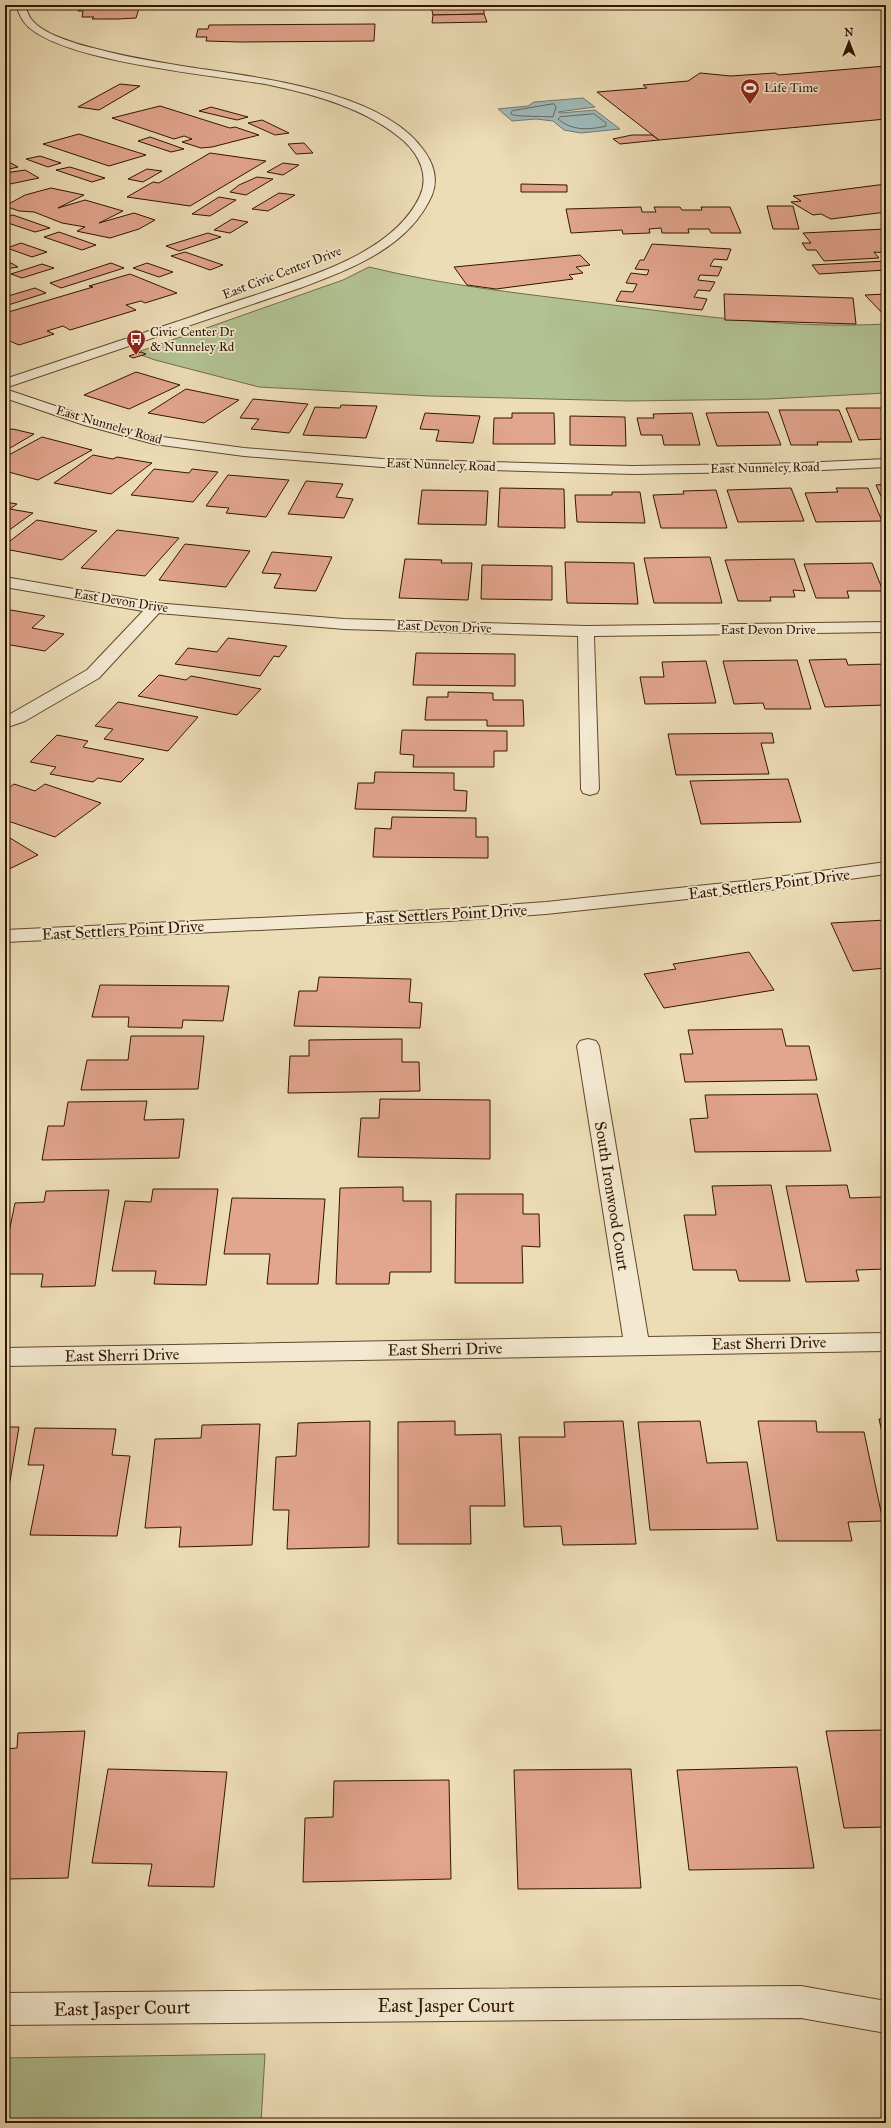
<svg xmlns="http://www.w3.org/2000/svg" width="891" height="2128" viewBox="0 0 891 2128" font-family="'IM FELL Great Primer',serif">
	<rect width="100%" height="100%" fill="#edddb6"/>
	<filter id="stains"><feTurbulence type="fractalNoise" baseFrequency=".005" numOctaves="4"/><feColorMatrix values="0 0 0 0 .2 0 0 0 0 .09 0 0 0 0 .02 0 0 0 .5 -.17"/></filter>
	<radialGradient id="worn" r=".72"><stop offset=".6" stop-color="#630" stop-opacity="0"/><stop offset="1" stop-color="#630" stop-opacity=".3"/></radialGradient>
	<g fill="#b2c293" stroke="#726c4a">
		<path d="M369 267C447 286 526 294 605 304 699 316 792 329 886 324V393L769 399 629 401 429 396 259 387 155 360 135 353 343 280Z"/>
		<polygon points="265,2054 261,2123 5,2123 5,2058"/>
	</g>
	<polygon fill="#9eb9b9" stroke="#73776f" points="583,98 595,107 558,112 560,113 595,110 620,129 581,133 564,130 553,121 536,119 512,121 498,109 528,106 534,102"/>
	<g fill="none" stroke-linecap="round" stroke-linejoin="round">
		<g stroke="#68675c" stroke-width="1">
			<path d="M554 104 556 107 553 117C545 116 515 117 511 114L512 111Z"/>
			<path d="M594 114 606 123V126C589 130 572 131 558 119L560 117Z"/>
		</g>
	</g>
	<g fill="#e2a58d" stroke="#321500">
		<polygon points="81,5 140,5 136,18 118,19 92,19 94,17 82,17 83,11 78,11"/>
		<polygon points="431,5 484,5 486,6 431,6"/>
		<polygon points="431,6 484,6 484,14 433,15"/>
		<polygon points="484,14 487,22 432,23 433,15"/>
		<polygon points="375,24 374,41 241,42 206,41 207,37 196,37 198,29 208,29 209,25"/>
		<polygon points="886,66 886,119 659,140 597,92 647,88 643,85 688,81 700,73 731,76 775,73 779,75"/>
		<polygon points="120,84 140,86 99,110 78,107"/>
		<polygon points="160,106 230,128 235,127 259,135 212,147 201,148 182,142 192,139 184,136 174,139 112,118"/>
		<polygon points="211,107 248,117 237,120 199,111"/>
		<polygon points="262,120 289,133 275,135 248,123"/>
		<polygon points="79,134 146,155 109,166 43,144"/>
		<polygon points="632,135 652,135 659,140 620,144 613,139"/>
		<polygon points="150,137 184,149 171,152 138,141"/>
		<polygon points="304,143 313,153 296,154 288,144"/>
		<polygon points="210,153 266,161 190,206 127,197 153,182 159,183"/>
		<polygon points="40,156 61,163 48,167 26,159"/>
		<polygon points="5,160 18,167 5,170"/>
		<polygon points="283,163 299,165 283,175 267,172"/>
		<polygon points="70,167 105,178 92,182 56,170"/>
		<polygon points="147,169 162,171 143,182 128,179"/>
		<polygon points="25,170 39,178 5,185 5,173"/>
		<polygon points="257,177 273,179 246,195 230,192 239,185"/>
		<polygon points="521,184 567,185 567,192 521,192"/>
		<polygon points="886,184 886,212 831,219 821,214 813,215 791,202 801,201 793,196"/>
		<polygon points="51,188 84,195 58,208 85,200 123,211 99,223 134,213 155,220 139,229 110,238 81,232 77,231 85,227 62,223 34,212 19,211 5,206 25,195"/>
		<polygon points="279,193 295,195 268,211 252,209"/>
		<polygon points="219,197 236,200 210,216 192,214"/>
		<polygon points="767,206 793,206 799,229 773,229"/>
		<polygon points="641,207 642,212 656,212 654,207 680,207 682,210 702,210 701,207 730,207 741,233 711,233 709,229 688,229 689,233 662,233 661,228 649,229 650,233 623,234 622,230 571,233 566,209"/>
		<polygon points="13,215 50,228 35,232 5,222 5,217"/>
		<polygon points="232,219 248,222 230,233 214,230"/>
		<polygon points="886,229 886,253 874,252 879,258 824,261 816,250 807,250 802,243 811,243 803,233"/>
		<polygon points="59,232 96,245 82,250 44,237"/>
		<polygon points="208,233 221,237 179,251 166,246"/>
		<polygon points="21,243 47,252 32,257 7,248"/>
		<polygon points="652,244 731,249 727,260 714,259 710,266 722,267 718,276 700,275 698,280 715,282 710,291 698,290 694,297 707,299 702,310 616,301 621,291 633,292 637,284 626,283 631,273 647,275 649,270 635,269 640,260 644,260"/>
		<polygon points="185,252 223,265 210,270 171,256"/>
		<polygon points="580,255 590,265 576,267 583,273 569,275 573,279 496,289 467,285 454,267"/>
		<polygon points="5,261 13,264 18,267 5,269"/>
		<polygon points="886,261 886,270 819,274 812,265"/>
		<polygon points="111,263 124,268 61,288 50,283"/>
		<polygon points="147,263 173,272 159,277 133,268"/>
		<polygon points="42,264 54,268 22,278 11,274"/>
		<polygon points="130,274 177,293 145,303 141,301 126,305 136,310 70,330 63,326 47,331 54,334 19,345 5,339 5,313 93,287 89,286"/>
		<polygon points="35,288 46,293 5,306 5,297"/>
		<polygon points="724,294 853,298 856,324 725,320"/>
		<polygon points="886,294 886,317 865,295"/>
		<polygon points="141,352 146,354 133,358 129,356"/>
		<polygon points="136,372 180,385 129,409 84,395"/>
		<polygon points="186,389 239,400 204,423 148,413"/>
		<polygon points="253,399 308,404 289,433 251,429 259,419 240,418"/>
		<polygon points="341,405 377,406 366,438 303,435 315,407 340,408"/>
		<polygon points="846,408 886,408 886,439 859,440"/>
		<polygon points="779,410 839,410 852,442 817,442 818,445 791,445"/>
		<polygon points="768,412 781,445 717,446 706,413"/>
		<polygon points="425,413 480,416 473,443 436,441 439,430 420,429"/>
		<polygon points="512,413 554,413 555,444 493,444 494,418 512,418"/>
		<polygon points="692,413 700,445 664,445 662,435 641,435 637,418 654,418 653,414"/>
		<polygon points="570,416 625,417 626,446 570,445"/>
		<polygon points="13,429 34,434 5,451 5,430"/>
		<polygon points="42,437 92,450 38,480 5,471 5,457"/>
		<polygon points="93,455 113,459 117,457 152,463 111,494 54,483"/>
		<polygon points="154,469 189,473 192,469 218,472 193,502 131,495"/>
		<polygon points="228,475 289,480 266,517 226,513 229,508 206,506"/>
		<polygon points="306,481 343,484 336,497 353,499 344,518 288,514"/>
		<polygon points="886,484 886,507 876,485"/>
		<polygon points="500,488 564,489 565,528 498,527"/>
		<polygon points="791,488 804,521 738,522 727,490"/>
		<polygon points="836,488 868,488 882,521 816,522 805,493 838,492"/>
		<polygon points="422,490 488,491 486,525 418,524"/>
		<polygon points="716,490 727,528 661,528 653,495 684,494 683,491"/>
		<polygon points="612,492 640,492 645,523 577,522 575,495 612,495"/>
		<polygon points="5,502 17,504 10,509 33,513 5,533"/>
		<polygon points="37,520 97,531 62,560 5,549 5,545"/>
		<polygon points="117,530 179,538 145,576 81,568"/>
		<polygon points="185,544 250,551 226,587 159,580"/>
		<polygon points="272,552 332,557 316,591 274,588 281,574 262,573"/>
		<polygon points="710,557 722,603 654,603 644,558"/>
		<polygon points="405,559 442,560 441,563 472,563 468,600 399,598"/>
		<polygon points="794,559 805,591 793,590 795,597 770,597 771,601 738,601 725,560"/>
		<polygon points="565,562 634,563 638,604 567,603"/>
		<polygon points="872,563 883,591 847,591 849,598 816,598 804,564"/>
		<polygon points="482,565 552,566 552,600 481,599"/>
		<polygon points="5,609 45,616 32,628 64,634 45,651 5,644"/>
		<polygon points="228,638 287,646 279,657 274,656 260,676 175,664 188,648 217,652"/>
		<polygon points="416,653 515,654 515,686 413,685"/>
		<polygon points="846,659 848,665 886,664 886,705 825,707 809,660"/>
		<polygon points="797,660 811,709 765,709 763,703 734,704 723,661"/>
		<polygon points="706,661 716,703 645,704 640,677 664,677 662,662"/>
		<polygon points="159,675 186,680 191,676 261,689 237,715 138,696"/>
		<polygon points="448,692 493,693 493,700 523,700 524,726 487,726 487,720 425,720 427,697 448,697"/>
		<polygon points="118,702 198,717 168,751 104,739 113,729 95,726"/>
		<polygon points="402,730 507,731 507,751 494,751 494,767 413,767 414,755 400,754"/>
		<polygon points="772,733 774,743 761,743 769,774 676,775 668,734"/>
		<polygon points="57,735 88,741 83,747 144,759 121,782 98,778 93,782 50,774 56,767 30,762"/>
		<polygon points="375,772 454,773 454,790 467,791 466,811 355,809 358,783 374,783"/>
		<polygon points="788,779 801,822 701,824 690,781"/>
		<polygon points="14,784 35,791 45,784 101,803 55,837 5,820 5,791"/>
		<polygon points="392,817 476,818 476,837 488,837 488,858 373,857 375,828 391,829"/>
		<polygon points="5,835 38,855 5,871"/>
		<polygon points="886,920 886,968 853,971 831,923"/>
		<polygon points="749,952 774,990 664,1008 644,974 676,969 673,964"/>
		<polygon points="319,977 411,979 409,1002 422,1003 420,1028 294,1026 299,991 317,991"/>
		<polygon points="100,985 229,986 223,1021 183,1020 182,1028 128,1027 129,1017 92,1017"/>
		<polygon points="782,1029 786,1046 809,1046 817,1080 685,1082 680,1054 693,1054 688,1030"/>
		<polygon points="131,1036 204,1036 198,1089 81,1090 87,1060 128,1060"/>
		<polygon points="402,1039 402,1062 419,1062 420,1091 288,1093 290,1056 309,1056 309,1040"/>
		<polygon points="817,1094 831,1151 695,1152 690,1119 708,1118 705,1095"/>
		<polygon points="380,1099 490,1100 490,1159 358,1157 361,1118 379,1118"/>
		<polygon points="147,1101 144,1120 184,1119 179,1158 42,1160 48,1126 64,1126 68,1102"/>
		<polygon points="771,1185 790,1281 739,1281 736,1270 693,1270 684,1215 716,1215 712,1186"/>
		<polygon points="847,1185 850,1198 882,1197 886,1213 886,1269 856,1270 859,1281 806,1282 786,1186"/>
		<polygon points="403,1187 403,1201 431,1201 431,1272 390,1272 389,1284 336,1284 340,1188"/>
		<polygon points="153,1189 218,1189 206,1285 154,1284 156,1271 112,1271 125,1201 151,1202"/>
		<polygon points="109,1190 95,1286 41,1287 43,1274 5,1274 5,1252 15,1203 44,1202 46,1191"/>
		<polygon points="456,1194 523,1194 523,1214 539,1214 540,1247 522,1246 523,1283 455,1283"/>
		<polygon points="232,1198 325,1199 318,1284 267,1284 270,1254 224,1254"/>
		<polygon points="879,1419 886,1419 886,1450"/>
		<polygon points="370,1421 369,1547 287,1549 289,1510 273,1510 276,1457 296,1456 298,1423"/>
		<polygon points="455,1421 455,1435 501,1434 505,1506 470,1506 471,1544 398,1544 398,1422"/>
		<polygon points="623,1421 636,1544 563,1545 561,1526 524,1527 519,1437 565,1437 564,1422"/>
		<polygon points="700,1421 707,1463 747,1462 758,1529 650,1530 638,1422"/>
		<polygon points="758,1421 816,1421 817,1432 864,1432 883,1521 848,1522 852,1541 777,1541"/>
		<polygon points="260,1424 252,1545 179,1547 181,1527 145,1528 155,1439 201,1438 202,1425"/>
		<polygon points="5,1427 19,1427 5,1511"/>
		<polygon points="35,1428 116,1429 112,1455 130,1456 117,1536 30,1535 44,1465 28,1465"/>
		<polygon points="886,1730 886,1827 844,1828 826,1731"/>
		<polygon points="85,1731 68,1878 5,1879 5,1749 17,1748 18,1733"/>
		<polygon points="797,1767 814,1868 689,1870 677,1770"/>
		<polygon points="108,1769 227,1772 214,1887 148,1886 152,1864 92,1863"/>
		<polygon points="631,1769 641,1888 518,1889 514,1770"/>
		<polygon points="449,1780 451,1879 303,1882 305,1818 333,1817 334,1781"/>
	</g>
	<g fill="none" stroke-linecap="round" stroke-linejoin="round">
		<defs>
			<g id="minor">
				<polygon points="5,389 94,419 155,436 244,448 382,459 633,466 801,463 886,459 886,467 801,471 633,474 382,467 244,456 154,444 84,425 5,398"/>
				<polygon points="5,577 155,603 344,619 586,626 886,622 886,632 594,636 599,789 597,793 590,795 583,793 581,789 578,636 344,629 159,613 99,678 25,721 5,728 5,717 87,670 143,611 5,587"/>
				<polygon points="588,1039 596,1041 599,1046 648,1337 886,1333 886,1351 5,1366 5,1348 623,1337 577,1046 580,1041"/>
				<polygon points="801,1986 886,2001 886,2033 801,2018 5,2025 5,1993"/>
			</g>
			<g id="tertiary">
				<path d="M16 5H24C27 9 28 16 32 20 43 34 76 44 93 48 122 56 152 61 182 66 251 77 383 89 425 152 434 165 438 180 432 195 409 247 353 268 303 287L5 388V379C62 360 119 341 176 322 205 312 233 302 262 293 315 274 394 252 420 196 429 176 420 156 404 141 367 109 317 95 270 85 218 75 54 62 24 22 20 17 18 10 16 5Z"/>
				<polygon points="886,862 886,874 763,891 546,914 448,921 5,942 5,930 448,909 546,902 763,879"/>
			</g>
		</defs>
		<use href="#minor" stroke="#61472e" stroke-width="2"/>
		<use href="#tertiary" stroke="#61472e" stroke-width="2"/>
		<use href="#minor" fill="#f3e9d0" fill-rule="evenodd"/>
		<use href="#tertiary" fill="#f3e9d0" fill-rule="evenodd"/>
	</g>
	<defs>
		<symbol id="stadium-pin" viewBox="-11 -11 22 30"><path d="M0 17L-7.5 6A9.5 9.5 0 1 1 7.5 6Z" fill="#8f2418" stroke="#f3e9d0"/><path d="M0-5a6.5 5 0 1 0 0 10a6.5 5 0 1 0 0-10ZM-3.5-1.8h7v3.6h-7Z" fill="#fff"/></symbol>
		<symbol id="bus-pin" viewBox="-11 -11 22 30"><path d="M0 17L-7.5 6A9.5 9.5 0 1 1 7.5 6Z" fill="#8f2418" stroke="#f3e9d0"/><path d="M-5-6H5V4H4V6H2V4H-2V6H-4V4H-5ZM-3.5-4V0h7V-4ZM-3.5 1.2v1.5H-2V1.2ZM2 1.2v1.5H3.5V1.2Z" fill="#fff"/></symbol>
	</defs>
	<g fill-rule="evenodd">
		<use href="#stadium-pin" x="739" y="77" width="22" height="30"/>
		<use href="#bus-pin" x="125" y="328" width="22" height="30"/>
	</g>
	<g text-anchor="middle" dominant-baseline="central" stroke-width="3.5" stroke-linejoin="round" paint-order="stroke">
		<g font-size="13" fill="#321500" stroke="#f3e9d0" text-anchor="start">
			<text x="764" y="88">Life Time</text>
			<text x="150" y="332">Civic Center Dr<tspan x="150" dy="15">&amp; Nunneley Rd</tspan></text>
		</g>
		<g font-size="13" fill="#321500" stroke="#f3e9d0">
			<text transform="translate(282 273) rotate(-21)">East Civic Center Drive</text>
			<text transform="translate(109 425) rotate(16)">East Nunneley Road</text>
			<text transform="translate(441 465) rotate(2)">East Nunneley Road</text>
			<text transform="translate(765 468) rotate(-1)">East Nunneley Road</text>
			<text transform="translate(121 601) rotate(9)">East Devon Drive</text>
			<text transform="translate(444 627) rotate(2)">East Devon Drive</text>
			<text x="768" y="630">East Devon Drive</text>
		</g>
		<g font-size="16" fill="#321500" stroke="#f3e9d0">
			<text transform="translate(769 884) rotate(-7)">East Settlers Point Drive</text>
			<text transform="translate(446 914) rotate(-3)">East Settlers Point Drive</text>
			<text transform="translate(123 930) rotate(-3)">East Settlers Point Drive</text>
			<text transform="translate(612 1196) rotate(81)">South Ironwood Court</text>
			<text transform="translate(769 1343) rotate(-1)">East Sherri Drive</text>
			<text transform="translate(445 1349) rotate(-1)">East Sherri Drive</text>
			<text transform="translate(122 1355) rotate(-1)">East Sherri Drive</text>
		</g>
		<g font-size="19" fill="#321500" stroke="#f3e9d0">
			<text x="446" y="2005">East Jasper Court</text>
			<text transform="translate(122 2008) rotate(-1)">East Jasper Court</text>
		</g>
	</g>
	<rect width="891" height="2128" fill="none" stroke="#edddb6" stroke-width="20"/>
	<rect x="6" y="6" width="879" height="2116" fill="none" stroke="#321500" stroke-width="2"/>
	<rect x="10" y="10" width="871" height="2108" fill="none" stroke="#321500"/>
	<g transform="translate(849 42)" stroke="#f3e9d0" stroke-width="3" paint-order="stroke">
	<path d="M0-3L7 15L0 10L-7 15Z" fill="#321500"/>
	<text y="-6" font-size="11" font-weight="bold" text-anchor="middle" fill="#321500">N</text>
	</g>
	<rect width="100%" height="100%" filter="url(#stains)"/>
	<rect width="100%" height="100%" fill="url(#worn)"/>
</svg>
